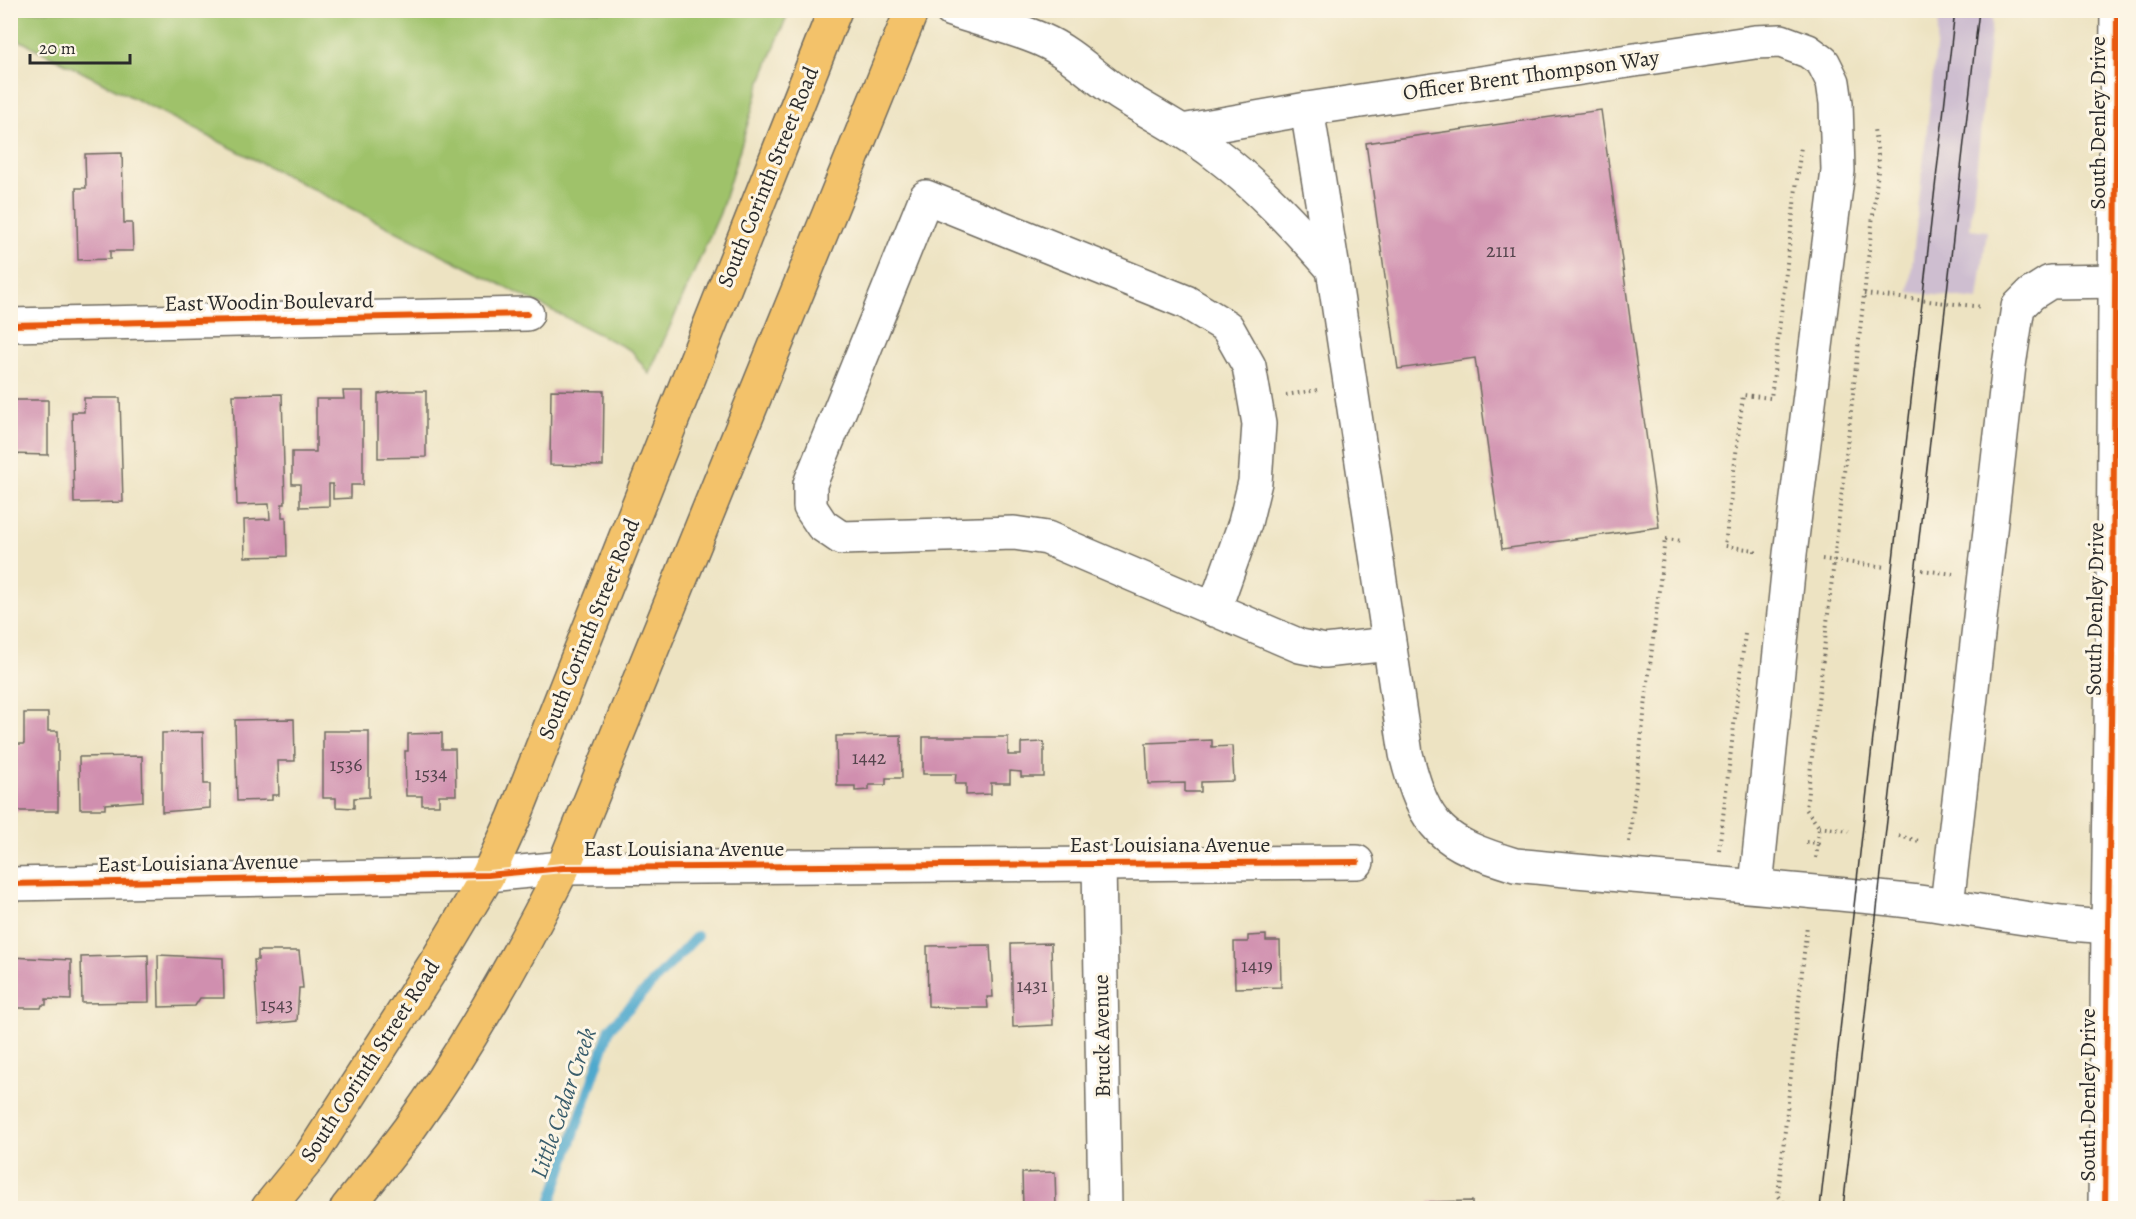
<svg xmlns="http://www.w3.org/2000/svg" width="2136" height="1219" viewBox="0 0 2136 1219" font-family="Alegreya,serif">
	<rect width="100%" height="100%" fill="#fcf5e5"/>
	<filter id="ink" filterUnits="userSpaceOnUse"><feTurbulence type="fractalNoise" baseFrequency=".0167" numOctaves="2"/><feDisplacementMap in="SourceGraphic" scale="12" xChannelSelector="R" yChannelSelector="G"/><feConvolveMatrix kernelMatrix="1 2 1 2 8 2 1 2 1" color-interpolation-filters="sRGB"/></filter>
	<filter id="wash" filterUnits="userSpaceOnUse"><feTurbulence type="fractalNoise" baseFrequency=".008" numOctaves="4" result="noise"/><feDisplacementMap in="SourceGraphic" scale="24" xChannelSelector="R" yChannelSelector="G"/><feGaussianBlur stdDeviation="1.35" result="paint"/><feColorMatrix in="noise" values="0 0 0 0 0 0 0 0 0 0 0 0 0 0 0 0 0 1.4 0 .05"/><feComposite in="paint" operator="in"/></filter>
	<g filter="url(#wash)">
		<rect width="100%" height="100%" fill="#ede3c2"/>
		<polygon fill="#cebed0" points="1940,11 1993,11 1970,229 1987,231 1978,300 1909,292"/>
		<polygon fill="#9fc26b" stroke="#65764b" stroke-width="1.5" points="10,11 789,11 761,81 720,213 649,374 632,351 11,36"/>
		<g fill="none" stroke-linecap="round" stroke-linejoin="round">
			<polyline stroke="#4fa9cd" stroke-width="10" points="549,1208 610,1028 697,936"/>
		</g>
		<g id="blocks">
			<g fill="#d08faf">
				<polygon points="1601,110 1659,527 1502,549 1475,358 1398,369 1366,143"/>
				<polygon points="122,153 124,223 132,223 133,251 110,251 110,259 78,260 76,188 86,188 85,154"/>
				<polygon points="551,390 604,391 603,466 550,465"/>
				<polygon points="343,391 363,391 363,485 351,485 351,498 333,499 333,484 329,484 329,506 300,507 300,484 292,484 292,452 316,452 316,399 344,399"/>
				<polygon points="400,391 426,391 426,457 378,458 378,394"/>
				<polygon points="282,394 285,504 282,504 282,517 286,517 287,556 245,557 244,520 270,519 269,504 237,505 233,395"/>
				<polygon points="84,398 120,398 123,502 74,503 72,412 84,412"/>
				<polygon points="10,400 48,400 48,455 10,454"/>
				<polygon points="24,713 48,713 48,731 58,731 58,811 13,811 13,744 24,744"/>
				<polygon points="294,719 295,761 278,761 279,795 272,795 272,800 237,801 235,720"/>
				<polygon points="323,731 369,731 369,797 354,798 354,808 336,807 336,798 323,798"/>
				<polygon points="203,732 204,784 210,784 210,808 162,812 162,733"/>
				<polygon points="442,733 442,749 455,749 456,795 439,795 439,805 422,805 422,796 406,796 405,751 408,751 408,734"/>
				<polygon points="901,735 902,778 886,778 886,785 869,785 869,790 855,791 855,786 837,786 836,736"/>
				<polygon points="923,737 1008,737 1008,755 1021,755 1021,743 1044,742 1044,777 1021,777 1021,772 1010,771 1010,783 991,783 991,794 966,795 966,784 955,784 956,774 923,774"/>
				<polygon points="1212,740 1212,747 1232,746 1234,781 1201,782 1201,792 1185,792 1185,783 1148,784 1146,743"/>
				<polygon points="142,756 143,801 105,804 105,809 80,809 79,757"/>
				<polygon points="1266,935 1266,941 1280,941 1281,987 1235,988 1234,942 1248,942 1248,936"/>
				<polygon points="1051,943 1053,1025 1013,1027 1011,944"/>
				<polygon points="990,945 993,997 987,997 988,1008 954,1008 928,1006 927,946"/>
				<polygon points="258,951 299,951 303,988 299,988 297,1021 258,1025 254,960 258,960"/>
				<polygon points="148,955 149,1002 82,1003 81,957"/>
				<polygon points="158,955 223,958 224,998 200,998 195,1006 159,1007"/>
				<polygon points="10,957 71,960 71,1000 46,999 46,1005 42,1005 41,1008 10,1008"/>
				<polygon points="1055,1172 1056,1208 1023,1208 1022,1173"/>
				<polygon points="1472,1201 1472,1208 1429,1208 1429,1202"/>
			</g>
		</g>
	</g>
	<g filter="url(#ink)">
		<use href="#blocks" fill-opacity="0" stroke="#6f6b60" stroke-width="1.5"/>
		<g fill="none" stroke-linecap="round" stroke-linejoin="round">
			<defs>
				<g id="minor">
					<path d="M951 10C980 20 1015 28 1042 40 1072 53 1094 77 1120 94 1151 114 1184 130 1213 152 1258 186 1296 227 1333 269"/>
					<path d="M1307 109 1333 269 1406 754C1425 830 1443 843 1515 865 1646 879 1778 887 1909 901 1981 909 2053 927 2126 927"/>
					<polyline points="1182,131 1307,109 1755,42 1781,41 1808,51 1823,62 1833,82 1836,103 1838,171 1790,554 1756,886"/>
					<polyline points="10,325 527,314"/>
					<polyline points="1214,610 1245,523 1255,482 1259,424 1249,366 1227,327 1186,302 926,197 810,484 810,507 822,525 841,538 1014,533 1047,538 1300,646 1325,651 1389,644"/>
					<polyline points="1099,864 1105,1208"/>
					<polyline points="10,884 488,875 563,868 1357,862"/>
					<polyline points="1947,905 2009,365 2018,307 2031,294 2050,282 2126,281"/>
					<polyline points="2105,1208 2108,927 2113,593 2117,10"/>
				</g>
				<g id="major">
					<polyline points="268,1208 312,1154 439,957 488,875 514,818 835,10"/>
					<path d="M347 1208C368 1182 389 1156 409 1129 468 1047 518 958 563 868L912 10"/>
				</g>
			</defs>
			<use href="#minor" stroke="#6f6b60" stroke-width="36"/>
			<use href="#major" stroke="#6f6b60" stroke-width="36"/>
			<g stroke="#6f6b60" stroke-width="4" stroke-dasharray="1.5 4.5" stroke-linecap="butt">
				<polyline points="1864,294 1983,307"/>
				<polyline points="1286,395 1317,390"/>
				<polyline points="1755,552 1755,550 1725,546 1743,395 1771,398 1801,146"/>
				<polyline points="1822,559 1885,567"/>
				<polyline points="1922,570 1953,574"/>
				<polyline points="1819,827 1849,831"/>
				<polyline points="1899,836 1919,841"/>
				<polyline points="1629,842 1665,539 1683,541"/>
				<polyline points="1806,842 1818,843 1819,827 1806,809 1879,162 1874,129"/>
				<polyline points="1719,850 1745,634"/>
				<polyline points="1816,858 1818,843"/>
				<polyline points="1783,1208 1784,1203 1778,1195 1807,925"/>
			</g>
			<use href="#minor" stroke="#fff" stroke-width="33"/>
			<use href="#major" stroke="#f3c26a" stroke-width="33"/>
			<g stroke="#2b2b2b" stroke-width="1.5">
				<polyline points="1820,1208 1955,10"/>
				<polyline points="1843,1208 1979,10"/>
			</g>
			<defs>
				<g id="cycleway">
					<polyline points="10,325 527,314"/>
					<polyline points="10,884 488,875 563,868 1357,862"/>
					<polyline points="2105,1208 2108,927 2113,593 2117,10"/>
				</g>
			</defs>
			<use href="#cycleway" stroke="#fcf5e5" stroke-width="10"/>
			<use href="#cycleway" stroke="#e8590c" stroke-width="6"/>
		</g>
	</g>
	<g text-anchor="middle" dominant-baseline="central" stroke-width="6" stroke-linejoin="round" paint-order="stroke">
		<g font-size="20" fill="#54444c">
			<text x="1501" y="250">2111</text>
			<text x="869" y="757">1442</text>
			<text x="346" y="764">1536</text>
			<text x="431" y="773">1534</text>
			<text x="1257" y="965">1419</text>
			<text x="1032" y="985">1431</text>
			<text x="277" y="1004">1543</text>
		</g>
		<g font-size="22" fill="#2b2b2b" stroke="#fcf5e5">
			<text transform="translate(1531 75) rotate(-8)">Officer Brent Thompson Way</text>
			<text transform="translate(2098 123) rotate(-90)">South Denley Drive</text>
			<text transform="translate(768 177) rotate(-68)">South Corinth Street Road</text>
			<text transform="translate(269 302) rotate(-1)">East Woodin Boulevard</text>
			<text transform="translate(2095 609) rotate(-89)">South Denley Drive</text>
			<text transform="translate(589 629) rotate(-68)">South Corinth Street Road</text>
			<text x="1170" y="845">East Louisiana Avenue</text>
			<text x="684" y="849">East Louisiana Avenue</text>
			<text transform="translate(198 863) rotate(-1)">East Louisiana Avenue</text>
			<text transform="translate(1102 1036) rotate(-91)">Bruck Avenue</text>
			<text transform="translate(370 1061) rotate(-57)">South Corinth Street Road</text>
			<text transform="translate(2088 1095) rotate(-90)">South Denley Drive</text>
		</g>
		<g font-size="24" font-style="italic" fill="#395d6c" stroke="#fcf5e5">
			<text transform="translate(563 1103) rotate(-71)">Little Cedar Creek</text>
		</g>
	</g>
	<rect width="2136" height="1219" fill="none" stroke="#fcf5e5" stroke-width="36"/>
	<path d="M30 54v9h100v-9" fill="none" stroke="#2b2b2b" stroke-width="3"/>
	<text x="39" y="54" font-size="18" fill="#2b2b2b" stroke="#fcf5e5" stroke-width="4.5" paint-order="stroke">20 m</text>
</svg>
